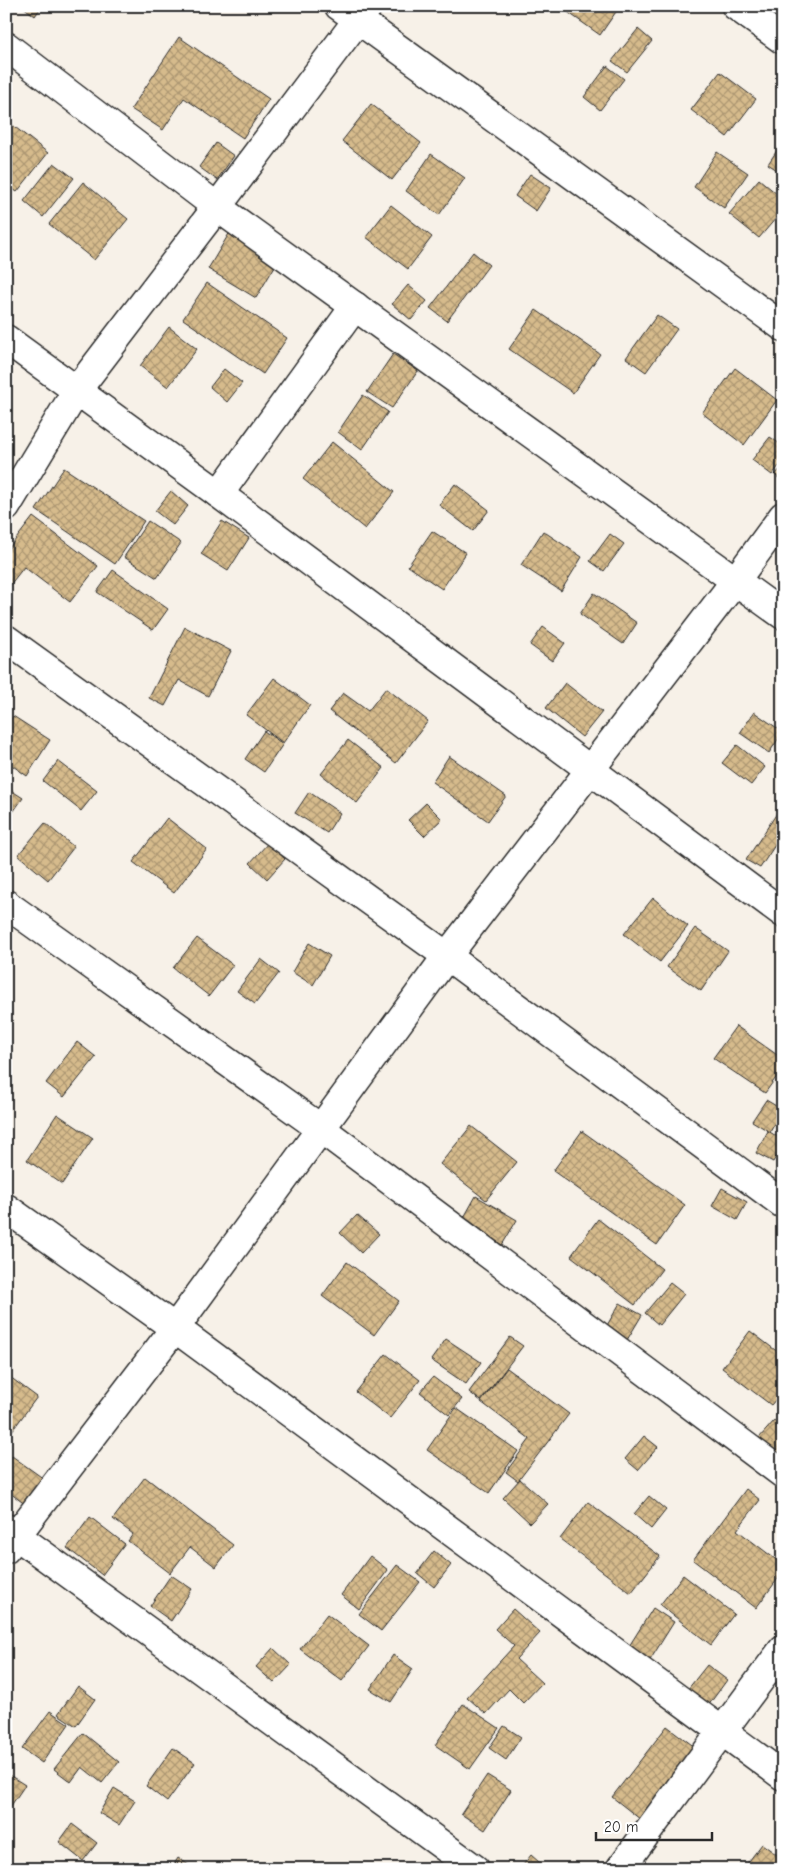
<svg xmlns="http://www.w3.org/2000/svg" width="789" height="1875" viewBox="0 0 789 1875" font-family="'Comic Neue',sans-serif">
	<defs>
		<pattern id="building-cross-hatch" width="8" height="8" patternUnits="userSpaceOnUse" patternTransform="scale(1.25)"><rect width="8" height="8" fill="#d6bb8c"/><path d="M0 0l8 8M0 8l8-8" fill="none" stroke="#ae9873"/></pattern>
	</defs>
	<rect width="100%" height="100%" fill="#f7f1e8"/>
	<filter id="ink" filterUnits="userSpaceOnUse"><feTurbulence type="fractalNoise" baseFrequency=".02" numOctaves="2"/><feDisplacementMap in="SourceGraphic" scale="10" xChannelSelector="R" yChannelSelector="G"/><feConvolveMatrix kernelMatrix="1 2 1 2 8 2 1 2 1" color-interpolation-filters="sRGB"/></filter>
	<g filter="url(#ink)">
		<g fill="url(#building-cross-hatch)" stroke="#2b2b2b">
			<polygon points="22,6 42,6 35,16"/>
			<polygon points="559,6 620,6 600,35"/>
			<polygon points="638,29 652,41 627,72 612,61"/>
			<polygon points="179,37 269,99 243,138 184,98 163,130 131,109"/>
			<polygon points="607,66 624,79 600,110 584,97"/>
			<polygon points="720,72 756,99 727,137 691,110"/>
			<polygon points="371,104 421,143 392,180 342,141"/>
			<polygon points="6,120 48,153 17,192 6,184"/>
			<polygon points="216,143 234,156 217,180 199,167"/>
			<polygon points="782,143 783,143 783,174 768,164"/>
			<polygon points="717,152 748,173 724,208 694,187"/>
			<polygon points="431,154 465,178 439,215 406,191"/>
			<polygon points="54,163 74,178 43,217 24,201"/>
			<polygon points="530,174 551,188 536,211 515,196"/>
			<polygon points="759,179 783,199 783,210 759,238 729,214"/>
			<polygon points="83,182 128,219 94,260 49,224"/>
			<polygon points="391,205 432,237 408,269 366,237"/>
			<polygon points="230,232 278,261 256,298 208,269"/>
			<polygon points="473,252 489,265 447,321 430,308"/>
			<polygon points="207,283 287,338 263,374 183,319"/>
			<polygon points="408,285 427,301 411,320 392,304"/>
			<polygon points="536,310 600,354 573,393 509,349"/>
			<polygon points="657,315 677,329 646,372 626,358"/>
			<polygon points="169,327 197,349 168,387 140,366"/>
			<polygon points="393,354 418,371 392,408 367,392"/>
			<polygon points="735,368 777,400 744,445 702,413"/>
			<polygon points="224,369 242,383 227,402 210,387"/>
			<polygon points="363,395 388,412 362,450 338,432"/>
			<polygon points="770,437 783,446 783,461 772,475 752,460"/>
			<polygon points="332,442 394,492 365,529 303,479"/>
			<polygon points="783,466 783,482 775,475"/>
			<polygon points="64,468 144,521 115,564 36,510"/>
			<polygon points="455,484 489,510 473,531 439,505"/>
			<polygon points="171,491 188,506 173,525 155,511"/>
			<polygon points="33,517 98,566 70,602 24,567 6,590 6,552"/>
			<polygon points="148,521 181,543 157,578 124,557"/>
			<polygon points="222,521 249,538 228,571 201,554"/>
			<polygon points="432,531 466,553 442,589 408,566"/>
			<polygon points="543,531 582,557 561,591 521,565"/>
			<polygon points="610,534 624,544 604,571 590,561"/>
			<polygon points="113,570 168,609 153,630 97,592"/>
			<polygon points="594,593 637,623 623,644 580,614"/>
			<polygon points="185,627 231,651 208,696 179,680 165,706 149,698"/>
			<polygon points="543,627 565,643 552,661 530,645"/>
			<polygon points="274,678 310,705 283,743 246,715"/>
			<polygon points="565,683 602,712 582,737 546,708"/>
			<polygon points="386,688 428,721 396,763 329,711 343,693 368,711"/>
			<polygon points="754,712 783,732 769,753 740,733"/>
			<polygon points="13,716 50,740 27,776 6,761 6,727"/>
			<polygon points="264,731 283,744 264,772 245,759"/>
			<polygon points="348,740 384,768 357,803 321,774"/>
			<polygon points="737,745 765,767 751,785 722,763"/>
			<polygon points="449,756 506,796 488,821 432,782"/>
			<polygon points="58,761 97,791 81,811 43,781"/>
			<polygon points="6,787 23,798 6,822"/>
			<polygon points="309,792 340,813 327,833 295,813"/>
			<polygon points="426,803 442,819 424,836 408,820"/>
			<polygon points="783,804 783,833 760,868 746,860"/>
			<polygon points="167,818 207,849 174,893 133,862"/>
			<polygon points="45,823 74,847 48,880 18,855"/>
			<polygon points="268,843 285,859 267,879 250,863"/>
			<polygon points="653,898 688,926 660,962 624,934"/>
			<polygon points="695,928 728,951 701,991 667,967"/>
			<polygon points="197,938 233,965 209,996 173,968"/>
			<polygon points="309,943 330,956 313,985 292,972"/>
			<polygon points="261,959 279,973 255,1004 237,991"/>
			<polygon points="736,1026 783,1059 783,1068 765,1093 713,1058"/>
			<polygon points="77,1042 96,1057 64,1097 46,1083"/>
			<polygon points="766,1100 783,1110 770,1132 752,1121"/>
			<polygon points="57,1114 93,1138 62,1184 27,1160"/>
			<polygon points="471,1126 517,1162 486,1200 440,1164"/>
			<polygon points="582,1131 685,1205 657,1245 553,1171"/>
			<polygon points="768,1131 783,1140 783,1145 773,1162 756,1153"/>
			<polygon points="722,1188 747,1202 737,1220 712,1206"/>
			<polygon points="476,1196 517,1220 502,1245 462,1221"/>
			<polygon points="357,1215 379,1234 361,1253 340,1233"/>
			<polygon points="598,1219 662,1269 635,1305 571,1256"/>
			<polygon points="347,1262 399,1301 374,1335 322,1296"/>
			<polygon points="670,1283 684,1294 659,1325 645,1313"/>
			<polygon points="620,1303 642,1315 627,1340 606,1327"/>
			<polygon points="750,1331 783,1356 783,1391 771,1405 722,1368"/>
			<polygon points="510,1337 523,1346 481,1401 469,1392"/>
			<polygon points="446,1339 481,1362 466,1384 431,1360"/>
			<polygon points="386,1354 420,1380 390,1418 356,1392"/>
			<polygon points="507,1368 569,1414 518,1481 506,1472 530,1439 481,1402"/>
			<polygon points="6,1374 37,1397 9,1435 6,1433"/>
			<polygon points="433,1377 462,1399 449,1415 420,1392"/>
			<polygon points="456,1408 518,1451 489,1493 427,1450"/>
			<polygon points="774,1421 783,1428 783,1457 759,1438"/>
			<polygon points="644,1436 658,1447 638,1470 625,1459"/>
			<polygon points="12,1456 44,1479 26,1505 6,1490 6,1465"/>
			<polygon points="145,1477 233,1545 216,1567 190,1547 170,1573 128,1541 133,1534 113,1519"/>
			<polygon points="520,1479 548,1504 530,1523 503,1498"/>
			<polygon points="746,1489 760,1500 737,1530 783,1565 783,1572 756,1608 693,1560"/>
			<polygon points="649,1496 666,1510 651,1529 634,1514"/>
			<polygon points="588,1502 660,1556 631,1593 560,1539"/>
			<polygon points="90,1517 125,1544 102,1575 67,1548"/>
			<polygon points="434,1551 451,1565 434,1587 417,1573"/>
			<polygon points="370,1556 388,1570 359,1609 341,1595"/>
			<polygon points="397,1565 420,1582 381,1631 359,1614"/>
			<polygon points="171,1575 192,1589 171,1621 150,1606"/>
			<polygon points="683,1575 734,1614 711,1645 660,1605"/>
			<polygon points="653,1608 674,1622 647,1665 626,1651"/>
			<polygon points="513,1609 540,1633 516,1659 542,1683 523,1703 509,1689 486,1714 467,1697 514,1646 495,1629"/>
			<polygon points="327,1614 369,1646 342,1681 300,1649"/>
			<polygon points="273,1648 291,1665 274,1683 256,1667"/>
			<polygon points="393,1655 413,1669 391,1702 370,1689"/>
			<polygon points="707,1665 727,1680 705,1710 684,1694"/>
			<polygon points="78,1686 95,1699 76,1726 58,1714"/>
			<polygon points="463,1704 499,1728 470,1769 435,1745"/>
			<polygon points="50,1711 69,1724 42,1763 22,1749"/>
			<polygon points="504,1726 521,1737 506,1760 489,1748"/>
			<polygon points="667,1726 700,1751 645,1823 612,1797"/>
			<polygon points="83,1733 119,1762 102,1783 82,1767 71,1782 54,1769"/>
			<polygon points="173,1748 195,1763 167,1802 146,1786"/>
			<polygon points="6,1773 25,1785 6,1813"/>
			<polygon points="487,1775 511,1790 485,1830 461,1814"/>
			<polygon points="114,1788 135,1801 119,1825 99,1813"/>
			<polygon points="72,1824 97,1843 83,1861 59,1842"/>
			<polygon points="762,1844 783,1859 783,1869 743,1869"/>
			<polygon points="531,1855 547,1869 520,1869"/>
			<polygon points="178,1858 195,1869 171,1869"/>
		</g>
		<g fill="none" stroke-linecap="round" stroke-linejoin="round">
			<defs>
				<g id="minor">
					<polyline points="339,6 783,327"/>
					<polyline points="736,6 783,40"/>
					<polyline points="6,46 217,207 783,615"/>
					<polyline points="6,339 219,494 783,913"/>
					<polyline points="219,494 355,306"/>
					<polyline points="6,507 77,390 217,207 368,6"/>
					<polyline points="6,639 447,956 783,1204"/>
					<polyline points="6,904 320,1128 783,1474"/>
					<polyline points="6,1208 175,1328 783,1776"/>
					<polyline points="6,1528 475,1869"/>
					<polyline points="6,1549 175,1328 447,956 736,580 783,516"/>
					<polyline points="620,1869 783,1649"/>
				</g>
			</defs>
			<use href="#minor" stroke="#2b2b2b" stroke-width="31"/>
			<use href="#minor" stroke="#fff" stroke-width="28"/>
		</g>
	</g>
	<rect width="789" height="1875" fill="none" stroke="#fff" stroke-width="25"/>
	<rect x="12" y="12" width="764" height="1850" fill="none" stroke="#2b2b2b" stroke-width="2" filter="url(#ink)"/>
	<path d="M596 1832v8h116v-8" fill="none" stroke="#2b2b2b" stroke-width="2.5"/>
	<text x="604" y="1832" font-size="15" fill="#2b2b2b" stroke="#ffffff" stroke-width="4" paint-order="stroke">20 m</text>
</svg>
